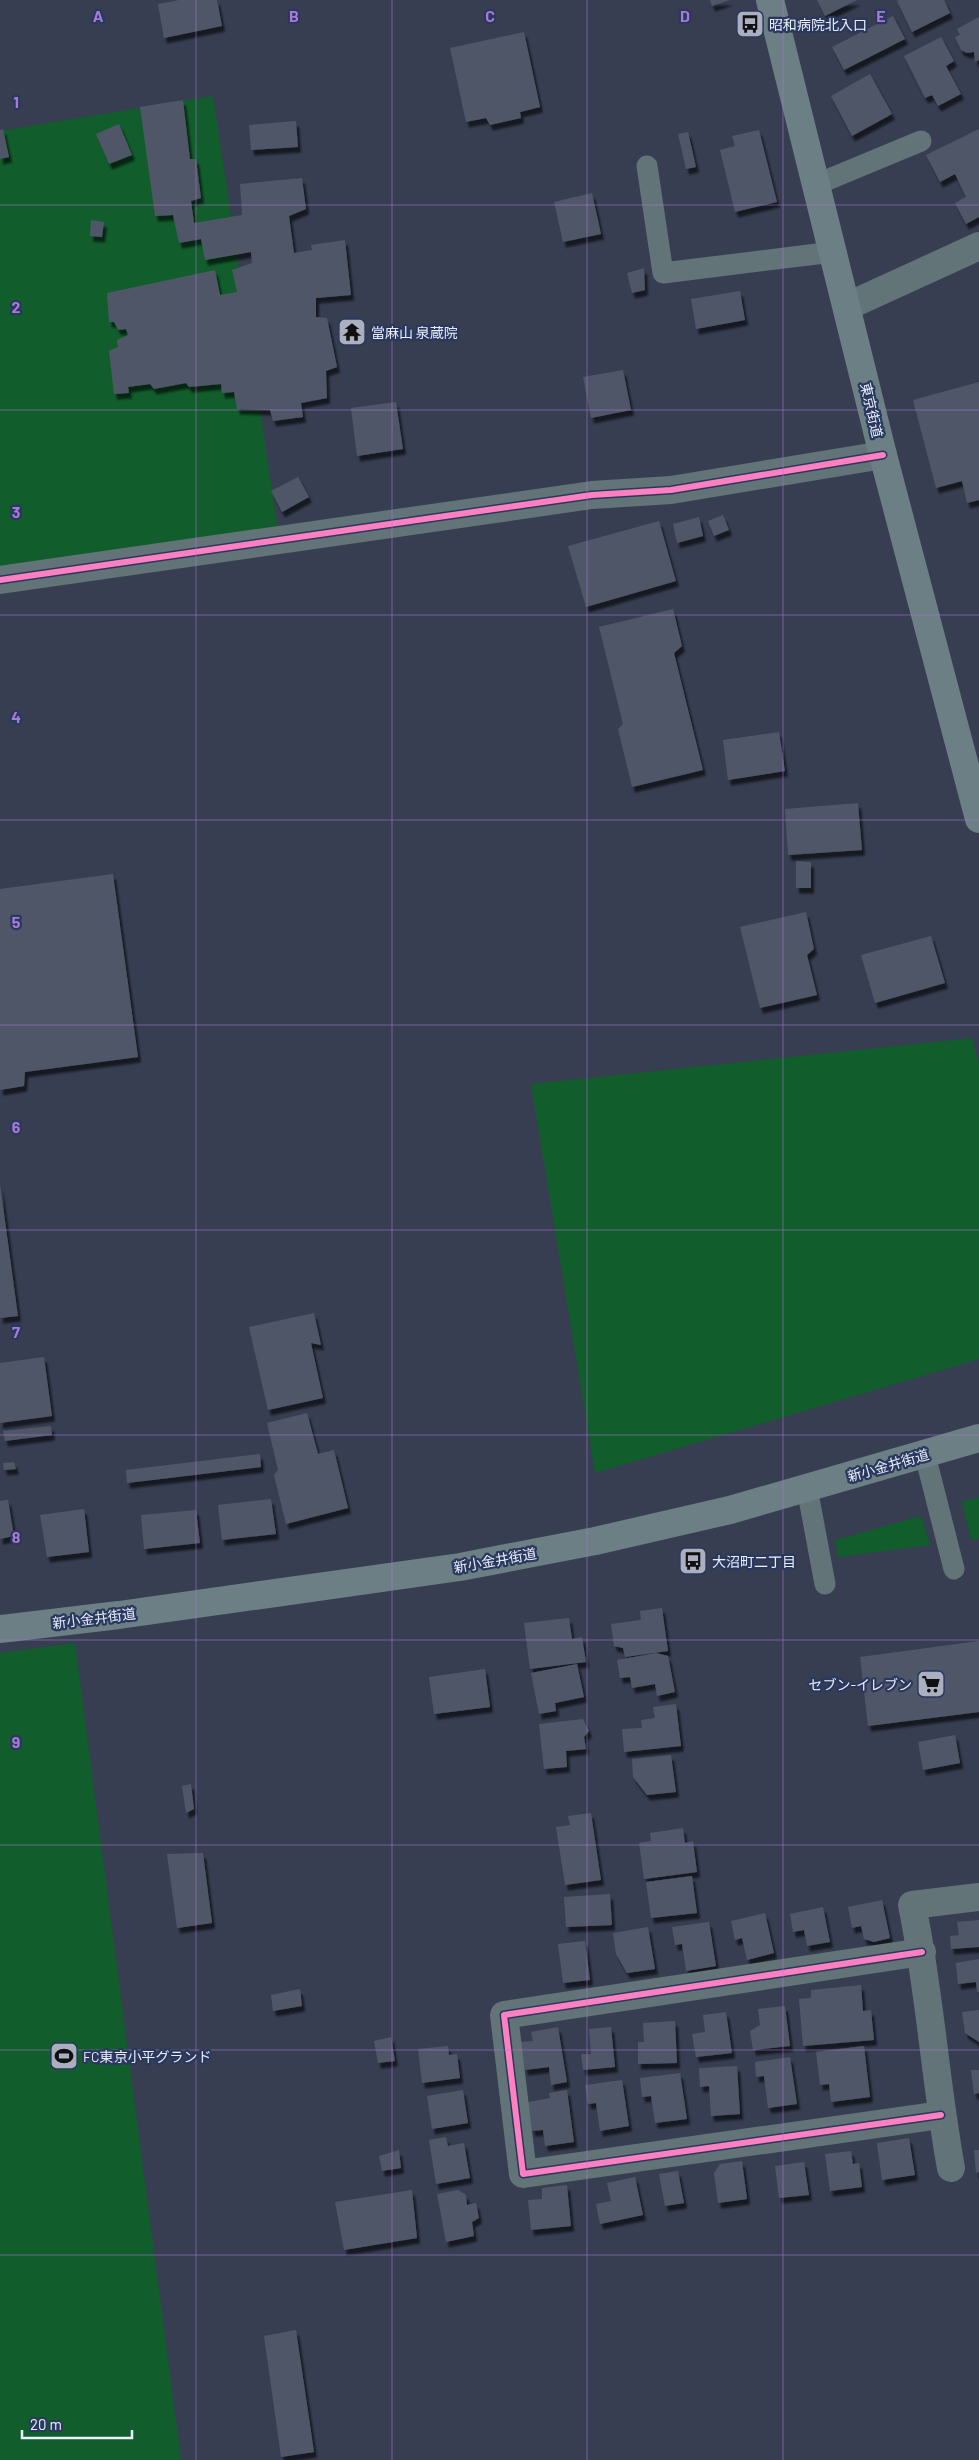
<svg xmlns="http://www.w3.org/2000/svg" width="979" height="2460" viewBox="0 0 979 2460" font-family="Barlow,'Noto Sans JP',sans-serif">
	<defs>
		<filter id="shadow"><feDropShadow dx="3" dy="5.5" stdDeviation="1" flood-color="#0009"/></filter>
	</defs>
	<rect width="100%" height="100%" fill="#373e52"/>
	<g fill="#115d2c">
		<polygon points="213,96 278,530 0,571 0,131"/>
		<polygon points="972,1038 979,1062 979,1359 595,1473 531,1084"/>
		<polygon points="979,1497 979,1539 971,1540 962,1502"/>
		<polygon points="921,1516 930,1545 838,1557 835,1540"/>
		<polygon points="75,1643 181,2460 0,2460 0,1653"/>
	</g>
	<g fill="#505767" filter="url(#shadow)">
		<polygon points="179,0 217,0 222,26 164,38 158,4"/>
		<polygon points="710,0 730,0 712,6"/>
		<polygon points="817,0 857,0 825,16"/>
		<polygon points="899,0 944,0 950,13 912,32 897,1"/>
		<polygon points="893,16 905,39 844,70 832,47"/>
		<polygon points="979,17 979,60 975,62 974,52 967,53 961,50 955,37 960,35 957,29"/>
		<polygon points="524,32 540,107 520,112 521,118 490,125 486,118 466,122 450,48"/>
		<polygon points="941,37 954,61 946,66 961,94 938,106 932,95 925,98 904,56"/>
		<polygon points="870,74 892,114 852,136 831,96"/>
		<polygon points="183,100 190,159 196,159 201,198 191,201 194,223 242,215 240,184 302,178 306,209 289,216 294,253 312,250 311,245 345,240 351,295 316,298 316,317 327,318 337,367 326,371 327,398 301,403 303,417 273,421 270,410 237,409 234,392 222,393 221,384 189,387 186,383 154,389 150,384 128,387 129,393 114,394 109,351 118,347 117,340 128,335 126,329 118,330 114,322 109,322 107,293 215,270 220,295 237,292 232,270 252,263 251,252 205,260 201,239 179,243 173,215 155,216 140,107"/>
		<polygon points="296,121 298,147 251,150 249,125"/>
		<polygon points="119,124 132,155 109,164 96,134"/>
		<polygon points="3,129 9,157 0,159 0,130"/>
		<polygon points="979,129 979,217 966,224 955,203 966,197 955,174 940,182 926,155"/>
		<polygon points="759,130 777,202 735,212 720,150 735,146 732,136"/>
		<polygon points="688,132 696,167 686,169 678,134"/>
		<polygon points="592,193 601,234 563,242 554,202"/>
		<polygon points="91,220 104,222 102,237 90,236"/>
		<polygon points="644,268 645,290 632,293 627,273"/>
		<polygon points="740,291 745,320 696,329 691,299"/>
		<polygon points="623,370 631,410 591,418 583,377"/>
		<polygon points="979,382 979,500 967,503 962,481 936,488 913,400"/>
		<polygon points="396,402 403,449 357,456 351,408"/>
		<polygon points="298,477 309,497 282,512 271,491"/>
		<polygon points="723,515 729,530 714,536 708,521"/>
		<polygon points="699,517 703,536 677,543 673,524"/>
		<polygon points="659,521 676,581 586,607 568,546"/>
		<polygon points="673,609 682,646 674,653 703,770 632,787 618,729 623,724 599,627"/>
		<polygon points="779,732 785,771 728,780 723,740"/>
		<polygon points="858,803 862,850 788,855 785,809"/>
		<polygon points="796,861 811,862 811,888 796,888"/>
		<polygon points="113,874 138,1057 25,1072 24,1086 0,1090 0,889"/>
		<polygon points="806,912 814,949 807,955 817,995 760,1008 740,927"/>
		<polygon points="931,936 945,983 875,1003 861,955"/>
		<polygon points="0,1184 18,1316 0,1318"/>
		<polygon points="314,1313 321,1345 311,1343 323,1398 268,1410 249,1327"/>
		<polygon points="44,1357 52,1416 0,1423 0,1363"/>
		<polygon points="307,1413 318,1454 334,1450 348,1508 286,1524 274,1475 278,1470 267,1423"/>
		<polygon points="51,1426 52,1435 5,1441 3,1431"/>
		<polygon points="260,1454 261,1467 127,1483 126,1470"/>
		<polygon points="14,1462 16,1469 4,1470 3,1463"/>
		<polygon points="271,1499 276,1534 222,1540 218,1505"/>
		<polygon points="8,1500 14,1536 0,1539 0,1501"/>
		<polygon points="84,1509 89,1552 47,1557 40,1515"/>
		<polygon points="196,1510 200,1543 144,1549 141,1515"/>
		<polygon points="662,1608 668,1651 625,1657 623,1648 614,1646 611,1624 641,1620 640,1611"/>
		<polygon points="569,1618 572,1639 582,1637 586,1662 530,1669 524,1623"/>
		<polygon points="979,1641 979,1712 868,1726 860,1657"/>
		<polygon points="656,1653 668,1656 675,1692 657,1696 655,1684 632,1688 630,1677 620,1678 617,1660"/>
		<polygon points="577,1664 584,1697 555,1703 556,1711 539,1714 531,1673"/>
		<polygon points="485,1669 490,1707 434,1714 429,1677"/>
		<polygon points="676,1704 681,1746 624,1752 622,1729 642,1728 641,1720 655,1718 653,1707"/>
		<polygon points="583,1719 589,1731 584,1737 586,1749 566,1751 567,1767 544,1769 539,1724"/>
		<polygon points="955,1735 960,1763 923,1770 918,1742"/>
		<polygon points="671,1755 676,1792 647,1795 633,1777 632,1759"/>
		<polygon points="191,1784 194,1809 186,1813 182,1786"/>
		<polygon points="591,1813 601,1880 565,1885 556,1827 570,1825 568,1816"/>
		<polygon points="683,1828 685,1843 693,1841 697,1872 644,1879 639,1843 651,1841 650,1833"/>
		<polygon points="203,1853 212,1923 177,1928 167,1854"/>
		<polygon points="692,1876 697,1913 651,1918 646,1882"/>
		<polygon points="610,1894 612,1925 566,1927 564,1897"/>
		<polygon points="882,1900 890,1938 874,1942 864,1939 861,1926 852,1928 848,1907"/>
		<polygon points="823,1907 830,1942 807,1946 804,1930 793,1932 790,1914"/>
		<polygon points="765,1913 774,1953 747,1960 742,1938 735,1940 731,1921"/>
		<polygon points="979,1920 979,1947 951,1949 950,1936 959,1935 957,1922"/>
		<polygon points="709,1922 716,1966 686,1971 682,1944 675,1945 672,1927"/>
		<polygon points="648,1927 655,1969 627,1973 616,1954 613,1933"/>
		<polygon points="585,1941 590,1980 563,1983 558,1944"/>
		<polygon points="979,1959 979,1992 977,1992 976,1982 958,1984 956,1963"/>
		<polygon points="861,1985 863,2011 871,2010 874,2040 803,2046 799,1999 811,1998 811,1990"/>
		<polygon points="300,1989 302,2006 273,2011 271,1995"/>
		<polygon points="785,2006 790,2046 753,2050 750,2031 760,2025 758,2009"/>
		<polygon points="979,2010 979,2042 965,2033 962,2012"/>
		<polygon points="726,2012 732,2053 696,2057 692,2034 705,2032 703,2015"/>
		<polygon points="675,2021 677,2063 638,2064 638,2042 644,2042 643,2023"/>
		<polygon points="558,2027 567,2082 551,2085 549,2067 525,2070 520,2042 533,2041 531,2032"/>
		<polygon points="611,2027 615,2067 583,2070 581,2054 591,2054 589,2029"/>
		<polygon points="391,2037 395,2061 378,2063 374,2041"/>
		<polygon points="448,2046 449,2055 457,2054 460,2078 422,2083 418,2049"/>
		<polygon points="864,2046 870,2097 831,2102 829,2084 820,2085 816,2052"/>
		<polygon points="790,2057 797,2104 768,2108 764,2076 756,2077 755,2062"/>
		<polygon points="737,2066 740,2114 711,2116 709,2086 700,2087 699,2068"/>
		<polygon points="971,2070 979,2070 979,2093 974,2094"/>
		<polygon points="680,2073 687,2119 655,2123 651,2096 642,2097 640,2078"/>
		<polygon points="622,2080 629,2126 600,2131 596,2103 588,2104 585,2085"/>
		<polygon points="463,2090 468,2123 432,2129 427,2096"/>
		<polygon points="567,2090 574,2142 545,2146 543,2130 532,2131 528,2102 550,2098 549,2093"/>
		<polygon points="446,2137 448,2146 464,2143 470,2178 436,2184 429,2140"/>
		<polygon points="909,2138 915,2175 882,2180 877,2143"/>
		<polygon points="399,2150 401,2168 382,2171 379,2156"/>
		<polygon points="974,2150 979,2150 979,2172 976,2173"/>
		<polygon points="851,2151 853,2164 859,2163 862,2187 830,2191 825,2154"/>
		<polygon points="742,2161 747,2199 718,2203 714,2173 720,2164"/>
		<polygon points="804,2162 809,2195 779,2198 775,2166"/>
		<polygon points="678,2171 684,2203 665,2206 659,2174"/>
		<polygon points="635,2177 643,2215 600,2224 596,2204 611,2201 607,2183"/>
		<polygon points="567,2185 571,2226 531,2230 528,2200 542,2199 542,2188"/>
		<polygon points="412,2190 417,2238 344,2250 335,2202"/>
		<polygon points="458,2190 466,2195 467,2205 476,2203 479,2218 472,2222 474,2236 446,2242 437,2194"/>
		<polygon points="296,2330 314,2452 281,2457 264,2336"/>
	</g>
	<g fill="none" stroke-linecap="round" stroke-linejoin="round">
		<g stroke="#627478" stroke-width="21">
			<polyline points="647,166 663,273 833,252"/>
			<polyline points="815,185 921,141"/>
			<polyline points="925,1455 954,1569"/>
			<polyline points="807,1488 825,1584"/>
		</g>
		<g stroke="#627478" stroke-width="28">
			<polyline points="848,306 979,246"/>
			<polyline points="0,580 592,495 671,490 883,455"/>
			<polyline points="922,1952 504,2015 523,2174 941,2115"/>
			<path d="M951 2168C935 2081 930 1992 912 1905L979 1897"/>
		</g>
		<g stroke="#6b7f85" stroke-width="28">
			<polyline points="770,0 883,455 979,819"/>
			<polyline points="0,1629 119,1615 460,1567 595,1541 730,1510 979,1438"/>
		</g>
		<defs>
			<g id="cycleway">
				<polyline points="0,580 592,495 671,490 883,455"/>
				<polyline points="922,1952 504,2015 523,2174 941,2115"/>
			</g>
		</defs>
		<use href="#cycleway" stroke="#2b385e" stroke-width="9"/>
		<use href="#cycleway" stroke="#ff80c0" stroke-width="6"/>
	</g>
	<path fill="none" stroke="#a77ad7" stroke-width="1" stroke-opacity="0.55" d="M196 0V2460M392 0V2460M587 0V2460M783 0V2460M0 205H979M0 410H979M0 615H979M0 820H979M0 1025H979M0 1230H979M0 1435H979M0 1640H979M0 1845H979M0 2050H979M0 2255H979"/>
	<defs>
		<symbol id="bus-square" viewBox="-11 -11 22 22"><rect x="-9" y="-9" width="18" height="18" rx="4" fill="#aab0c0" stroke="#2b385e"/><path d="M-5-6H5V4H4V6H2V4H-2V6H-4V4H-5ZM-3.5-4V0h7V-4ZM-3.5 1.2v1.5H-2V1.2ZM2 1.2v1.5H3.5V1.2Z" fill="#111"/></symbol>
		<symbol id="temple-square" viewBox="-11 -11 22 22"><rect x="-9" y="-9" width="18" height="18" rx="4" fill="#aab0c0" stroke="#2b385e"/><path d="M0-6L5-2H3V0L6.5 2.5H4V6H1.5V3h-3V6H-4V2.5H-6.5L-3 0V-2H-5Z" fill="#111"/></symbol>
		<symbol id="supermarket-square" viewBox="-11 -11 22 22"><rect x="-9" y="-9" width="18" height="18" rx="4" fill="#aab0c0" stroke="#2b385e"/><path d="M-6-5.5h2.5l.6 2H6L4.5 2H-2.5L-4.4-4H-6ZM-1.5 3.2a1.3 1.3 0 1 0 .1 0ZM3 3.2a1.3 1.3 0 1 0 .1 0Z" fill="#111"/></symbol>
		<symbol id="stadium-square" viewBox="-11 -11 22 22"><rect x="-9" y="-9" width="18" height="18" rx="4" fill="#aab0c0" stroke="#2b385e"/><path d="M0-5a6.5 5 0 1 0 0 10a6.5 5 0 1 0 0-10ZM-3.5-1.8h7v3.6h-7Z" fill="#111"/></symbol>
	</defs>
	<g fill-rule="evenodd">
		<use href="#bus-square" x="734" y="8" width="32" height="32"/>
		<use href="#temple-square" x="336" y="316" width="32" height="32"/>
		<use href="#bus-square" x="677" y="1545" width="32" height="32"/>
		<use href="#supermarket-square" x="915" y="1668" width="32" height="32"/>
		<use href="#stadium-square" x="48" y="2040" width="32" height="32"/>
	</g>
	<g text-anchor="middle" dominant-baseline="central" stroke-width="4.5" stroke-linejoin="round" paint-order="stroke">
		<g font-size="14" fill="#e8eefc" stroke="#2b385e" text-anchor="start">
			<text x="769" y="24">昭和病院北入口</text>
			<text x="371" y="332">當麻山 泉蔵院</text>
			<text x="712" y="1561">大沼町二丁目</text>
			<text x="912" y="1684" text-anchor="end">セブン-イレブン</text>
			<text x="83" y="2056">FC東京小平グランド</text>
		</g>
		<g font-size="14" fill="#e8eefc" stroke="#2b385e">
			<text transform="translate(872 410) rotate(77)">東京街道</text>
			<text transform="translate(888 1465) rotate(-16)">新小金井街道</text>
			<text transform="translate(495 1560) rotate(-10)">新小金井街道</text>
			<text transform="translate(94 1618) rotate(-7)">新小金井街道</text>
		</g>
	</g>
	<g font-size="16" text-anchor="middle" font-weight="bold" fill="#a77ad7" stroke="#2b385e" stroke-width="4.5" stroke-linejoin="round" paint-order="stroke">
		<text x="98" y="22">A</text>
		<text x="294" y="22">B</text>
		<text x="490" y="22">C</text>
		<text x="685" y="22">D</text>
		<text x="881" y="22">E</text>
		<text x="16" y="108">1</text>
		<text x="16" y="313">2</text>
		<text x="16" y="518">3</text>
		<text x="16" y="723">4</text>
		<text x="16" y="928">5</text>
		<text x="16" y="1133">6</text>
		<text x="16" y="1338">7</text>
		<text x="16" y="1543">8</text>
		<text x="16" y="1748">9</text>
	</g>
	<path d="M22 2430v8h110v-8" fill="none" stroke="#e8eefc" stroke-width="2.5"/>
	<text x="30" y="2430" font-size="15" fill="#e8eefc" stroke="#2b385e" stroke-width="4" paint-order="stroke">20 m</text>
</svg>
